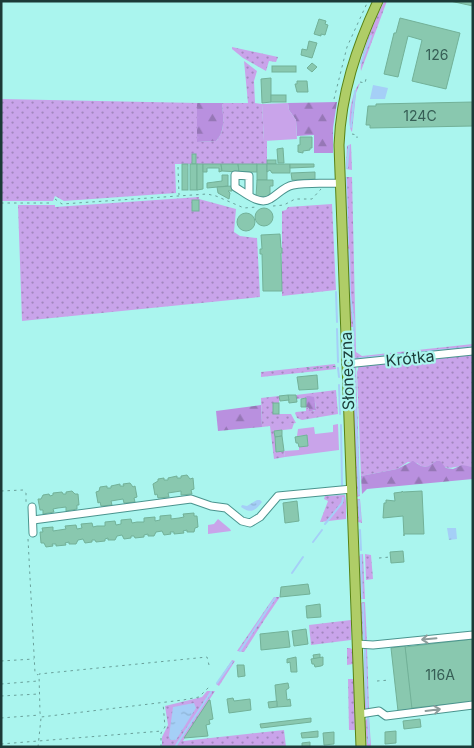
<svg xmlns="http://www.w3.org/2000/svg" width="474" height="748" viewBox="0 0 474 748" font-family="Inter,sans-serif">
	<defs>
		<pattern id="grass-dots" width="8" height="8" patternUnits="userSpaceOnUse" patternTransform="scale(1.25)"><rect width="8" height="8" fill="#c9a4ea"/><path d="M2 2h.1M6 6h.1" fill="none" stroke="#a287be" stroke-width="1.8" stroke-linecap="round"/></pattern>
		<pattern id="forest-firs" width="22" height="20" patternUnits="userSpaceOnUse" patternTransform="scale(1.25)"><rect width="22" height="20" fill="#b990df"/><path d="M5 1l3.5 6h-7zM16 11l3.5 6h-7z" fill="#9677b6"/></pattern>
		<pattern id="water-ripples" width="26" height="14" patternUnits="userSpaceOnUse" patternTransform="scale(1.25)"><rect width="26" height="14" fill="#a5cff7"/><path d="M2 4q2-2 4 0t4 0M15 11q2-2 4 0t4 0" fill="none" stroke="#8db2d4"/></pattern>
	</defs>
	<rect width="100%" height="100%" fill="#aaf5ee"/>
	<g fill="url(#grass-dots)">
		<path d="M385 1H387L361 71C358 60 377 12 385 1Z"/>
		<polygon points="232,47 278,57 276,62 269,61 266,71 243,58 232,49"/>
		<path d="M244 61 257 71 254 81 255 103 262 104 264 141H267V164H175L176 193 64 201 55 196 53 201H1V99L197 103V142L216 141C226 131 223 116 222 103H248Z"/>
		<path d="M360 83 356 93 352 132C346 124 352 90 360 83Z"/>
		<polygon points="351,144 352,170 346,169 347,146"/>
		<polygon points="346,177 352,177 356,352 362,356 473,344 473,349 352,360 350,333 354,333 354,327 350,327"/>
		<polygon points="199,197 199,199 236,209 234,232 240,236 257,238 260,297 22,321 18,205 55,205 55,207"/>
		<polygon points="332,204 336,290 282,296 282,211 286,210 288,207"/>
		<path d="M473 354V467C469 467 464 465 460 466 447 469 447 469 436 461L427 467 421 466 417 463 408 462 397 469 361 476 357 372 359 366Z"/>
		<polygon points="335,364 336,369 261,377 261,372"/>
		<polygon points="356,366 360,496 356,497 351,371 352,367"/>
		<polygon points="336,390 338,414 302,420 297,418 295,413 296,412 306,411 306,407 314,411 316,409 315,402 306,398 296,399 296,395"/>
		<polygon points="279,396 279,403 273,403 273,414 291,414 296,423 274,426 276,452 284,451 285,457 274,459 270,426 262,427 261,398"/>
		<polygon points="345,495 346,501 346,519 320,522 328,501 324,499 325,496"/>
		<polygon points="356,499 360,499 362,523 358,522"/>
		<polygon points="363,554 365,599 361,599 359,557 360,555"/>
		<polygon points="365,554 371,555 373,579 366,580"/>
		<polygon points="274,597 280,597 265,619 244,652 237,651"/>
		<path d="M365 602 367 642C358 634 361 615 360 603Z"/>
		<polygon points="351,620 351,640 311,645 309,625"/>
		<polygon points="347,648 350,648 353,650 353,664 347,665"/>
		<polygon points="364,649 367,649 369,709 365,709"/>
		<polygon points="232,660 235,661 219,686 216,684"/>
		<polygon points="348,679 354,679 356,730 349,730"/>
		<polygon points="207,691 215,691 183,741 284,730 286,747 162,747 162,737 168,725 165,706 202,697"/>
		<polygon points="369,716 371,746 367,746 365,721"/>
	</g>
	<g fill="url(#forest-firs)">
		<polygon points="337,102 333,128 333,153 314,153 314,135 297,136 296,120 289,110 288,103"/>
		<path d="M197 103H222C223 116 226 131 216 141L197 142Z"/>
		<polygon points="309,396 314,397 316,410 309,411 309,408 306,407 305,397"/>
		<polygon points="261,405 262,427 218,431 216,411"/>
		<polygon points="413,461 421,466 427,467 436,461 440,461 446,468 453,469 462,465 473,467 473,479 367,489 362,494 361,476 397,469"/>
	</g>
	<g fill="#c9a4ea">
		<polygon points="288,103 289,110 296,120 297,139 264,141 262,104"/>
		<polygon points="294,423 292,429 274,431 274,425"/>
		<polygon points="338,424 339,450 285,457 284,451 299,450 299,447 308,446 307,435 297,436 298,429 314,427 315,434 333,432 333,425"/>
		<polygon points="218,519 230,529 231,531 208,534 208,525 214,524"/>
	</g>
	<g fill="url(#water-ripples)">
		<polygon points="373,85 388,88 385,99 370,99"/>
		<path d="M257 500H260L262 502C255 511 251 514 241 507L242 505 247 506Z"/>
		<polygon points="447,528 456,528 457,539 449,540"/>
		<polygon points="194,703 196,708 176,740 170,740 169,736 173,707"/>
	</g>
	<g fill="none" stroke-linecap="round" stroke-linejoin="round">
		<g stroke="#a5cff7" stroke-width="2">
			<polyline points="361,63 371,36"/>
			<polyline points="351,127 355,91"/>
			<polyline points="347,168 349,146"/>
			<polyline points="346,178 348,244"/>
			<polyline points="349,250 350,294 354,323 353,359 473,347"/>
			<polyline points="336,292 337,322"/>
			<polyline points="337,329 338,362"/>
			<polyline points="338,368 339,377"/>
			<polyline points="354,369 359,494"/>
			<polyline points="339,385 340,414"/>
			<polyline points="341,425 342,485"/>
			<polyline points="359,501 360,519"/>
			<polyline points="325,524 342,503 343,498"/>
			<polyline points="360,530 361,550"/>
			<polyline points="313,542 322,530"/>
			<polyline points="361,555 362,598"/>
			<polyline points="292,573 303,557"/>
			<polyline points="363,604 364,639"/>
			<polyline points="365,650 367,709"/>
			<polyline points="240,651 275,598"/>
			<polyline points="217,683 232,662"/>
			<polyline points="368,717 369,743"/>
			<polyline points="175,747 211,692"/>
		</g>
	</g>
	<g fill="#89c8af" stroke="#72b198">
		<polygon points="450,1 473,1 473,6"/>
		<polygon points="400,18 460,33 446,89 412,81 422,40 408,36 398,77 384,74 394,33 396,33"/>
		<polygon points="319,19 326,21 325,24 328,25 325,35 321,34 321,36 314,34"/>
		<polygon points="309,41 317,43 312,58 301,55 302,49 307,50"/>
		<polygon points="312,63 317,67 312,72 307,68"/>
		<rect x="272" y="66" width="24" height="6"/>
		<polygon points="271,78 271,102 262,103 261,79"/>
		<polygon points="297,81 307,81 308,92 297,92 295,84 297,84"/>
		<rect x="271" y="95" width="15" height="7"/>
		<polygon points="473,102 473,126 370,128 370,125 366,125 368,106 376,106 376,104"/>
		<polygon points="300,137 312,137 312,148 310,148 310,150 303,151 303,153 298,152 298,145 300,145"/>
		<polygon points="283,148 284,163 278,163 277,149"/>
		<rect x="192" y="154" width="4" height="10"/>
		<rect x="267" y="160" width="9" height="4"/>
		<rect x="182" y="164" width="6" height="26"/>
		<rect x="190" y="164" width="7" height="26"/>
		<polygon points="197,164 203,164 203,189 197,190"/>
		<polygon points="203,164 221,164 222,171 219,172 219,168 207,168 207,172 203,172"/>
		<polygon points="221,164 238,164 239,172 222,171"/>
		<polygon points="238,164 257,164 257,172 239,172"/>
		<rect x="257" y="164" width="10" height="16"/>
		<polygon points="267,164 290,164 290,173 272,173 270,170 267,172"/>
		<polygon points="290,164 314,164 314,167 290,168"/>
		<polygon points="315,172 315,179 292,180 291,173"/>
		<polygon points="222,175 228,175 228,186 207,188 207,183 222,181"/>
		<polygon points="257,180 273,180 273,186 270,186 270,197 256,197"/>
		<polygon points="232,186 232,191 228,191 230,193 229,199 218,193 217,187"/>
		<rect x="192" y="200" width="7" height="11"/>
		<circle cx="264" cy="217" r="9"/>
		<circle cx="246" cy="222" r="9"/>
		<polygon points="280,234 281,248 282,248 282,253 281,253 282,291 263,291 262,254 260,254 260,249 262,249 261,235"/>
		<polygon points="317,375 318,389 299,390 297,377"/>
		<polygon points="288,395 296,395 297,402 289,403"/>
		<polygon points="288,395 289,400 280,401 279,396"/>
		<polygon points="306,398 306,407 301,407 301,399"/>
		<rect x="273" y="403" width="6" height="11"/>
		<polygon points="282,430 282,436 275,437 274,431"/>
		<polygon points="307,435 308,446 299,447 298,443 296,443 295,437"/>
		<polygon points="282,436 284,451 276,452 275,437"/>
		<polygon points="187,475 190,479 193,478 194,489 191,490 192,494 181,495 181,491 168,493 169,497 158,498 157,494 155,495 153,484 158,481 158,479 164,478 164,480 168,480 168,478 177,476 177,478 181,478 181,476"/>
		<polygon points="130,483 133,487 135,486 137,497 134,498 135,502 124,503 123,499 111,501 112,505 101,506 100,502 98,503 96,492 99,491 100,487 107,486 107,488 111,488 111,486 120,484 120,486 124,486 123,484"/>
		<polygon points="72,491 75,494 78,494 79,505 77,505 77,509 66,511 66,507 58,508 53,509 54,512 43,514 43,510 40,510 38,499 41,499 43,495 49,494 50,496 53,495 53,493 62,492 63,494 66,494 66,492"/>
		<polygon points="402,491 403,492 422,491 424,534 404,534 404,536 403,516 383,518 384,503 386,503 386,500 395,501 394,493 402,492"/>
		<polygon points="297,501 299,521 285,523 283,503"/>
		<polygon points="194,513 194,516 197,516 198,527 195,528 194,532 187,532 187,530 183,531 184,533 174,534 174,532 170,532 171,534 164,535 162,531 156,532 154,536 148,536 148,534 144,535 144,537 135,538 134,536 131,536 131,538 124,539 122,535 117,536 115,540 108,540 108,538 105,539 105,541 96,542 95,540 92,540 92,542 85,543 83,539 78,540 76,544 69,544 69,542 65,543 66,545 56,546 56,544 52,544 53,546 46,547 44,543 41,543 40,532 43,532 42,528 53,527 53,531 66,529 65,526 76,525 77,529 82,528 81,524 92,523 93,527 97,526 105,526 105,522 115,521 116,525 121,524 121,520 131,519 132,523 137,522 144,522 144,518 155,517 155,521 160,520 160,516 171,515 171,519 179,518 184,517 183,514"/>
		<polygon points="403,551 404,562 391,563 390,552"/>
		<polygon points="308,584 310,594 280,597 281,587"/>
		<polygon points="320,604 321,617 307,618 306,606"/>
		<polygon points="306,629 308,644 294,646 292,631"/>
		<polygon points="288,631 290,647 261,650 260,634"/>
		<polygon points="473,639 473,702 411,708 405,647"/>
		<polygon points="405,646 412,709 398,711 391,648"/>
		<polygon points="320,654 320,658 314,659 313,655"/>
		<polygon points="296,657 297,672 291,672 290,662 287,663 287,659"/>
		<polygon points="323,657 323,665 321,666 315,667 314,664 312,664 311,659"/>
		<polygon points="237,665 244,665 245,676 238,677"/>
		<polygon points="288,683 289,688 286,690 287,700 290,699 291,706 277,707 275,685"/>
		<polygon points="233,698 234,701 250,699 251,710 229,713 227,699"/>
		<polygon points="209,700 210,700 213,719 209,720 210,724 206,725 208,736 184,738"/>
		<polygon points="277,701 277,707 269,708 268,702"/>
		<polygon points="311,718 311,722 261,728 260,724"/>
		<polygon points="420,719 421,727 404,729 403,721"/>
		<polygon points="318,731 318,737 302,738 301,733"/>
		<polygon points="396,731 396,743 385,744 385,732"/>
		<polygon points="334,732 334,744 324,745 323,733"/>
		<polygon points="310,742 310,747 302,747 302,743"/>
	</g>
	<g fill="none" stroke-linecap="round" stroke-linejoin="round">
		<defs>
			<g id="minor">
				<path d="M249 195V176L235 175V187C244 192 259 206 270 199 279 194 283 187 293 185 308 182 325 184 340 183"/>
				<polyline points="346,364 473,351"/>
				<polyline points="32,507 33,533"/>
				<polyline points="33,520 191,499 211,506 226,508 242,521 250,523 260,517 278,496 352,489"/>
				<polyline points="357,644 373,645 473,635"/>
				<polyline points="360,714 379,711 386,716 473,705"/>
			</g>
			<path id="major" d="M361 747 339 145C341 94 356 48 378 1"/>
		</defs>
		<use href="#minor" stroke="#4a948e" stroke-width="9"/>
		<use href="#major" stroke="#588314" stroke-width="11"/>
		<g stroke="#69a09a" stroke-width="1" stroke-dasharray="2.5 4" stroke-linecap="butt">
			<polyline points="360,82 365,83 366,79"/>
			<polyline points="334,99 347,47 368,1"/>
			<polyline points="352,134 357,135 357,138"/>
			<polyline points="178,167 179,195"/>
			<polyline points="55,199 62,204 207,194 216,196 244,208 257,207"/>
			<polyline points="1,203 51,203"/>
			<polyline points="273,206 284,205 295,199 312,199 321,189"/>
			<polyline points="307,369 339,366"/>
			<polyline points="1,491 23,490 26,493 26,502"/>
			<polyline points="28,539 35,673 38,675"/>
			<polyline points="379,558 390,557"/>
			<polyline points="1,661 34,659"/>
			<polyline points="209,665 207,657 39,674 40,713 41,717 183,700 199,697 211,685"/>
			<polyline points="377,681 390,680"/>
			<polyline points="1,684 38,681"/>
			<polyline points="1,696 39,694"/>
			<polyline points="1,718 40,715"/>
			<polyline points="1,744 162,731"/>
			<polyline points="38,747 41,718"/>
			<polyline points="161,747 161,733 165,727 163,703"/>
		</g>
		<use href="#minor" stroke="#fff" stroke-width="7"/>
		<use href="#major" stroke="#afcd67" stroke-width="9"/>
	</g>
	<defs><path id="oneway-shaft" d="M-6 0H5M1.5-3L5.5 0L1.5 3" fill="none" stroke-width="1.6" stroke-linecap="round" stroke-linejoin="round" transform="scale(1.25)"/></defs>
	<g stroke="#8d9c9b">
		<use href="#oneway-shaft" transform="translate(429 639) rotate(175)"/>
		<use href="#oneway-shaft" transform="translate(433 710) rotate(-7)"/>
	</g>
	<g text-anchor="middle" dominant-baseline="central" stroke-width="4.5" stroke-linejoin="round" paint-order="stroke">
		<g font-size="14" fill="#365e55">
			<text x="437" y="54">126</text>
			<text x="420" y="115">124C</text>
			<text x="440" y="674">116A</text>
		</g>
		<g font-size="16" fill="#1b3a37" stroke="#aaf5ee">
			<text transform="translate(410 358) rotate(-6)">Krótka</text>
			<text transform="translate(347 371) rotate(-92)">Słoneczna</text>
		</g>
	</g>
	<rect width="474" height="748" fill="none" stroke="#1b3a37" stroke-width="5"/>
</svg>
